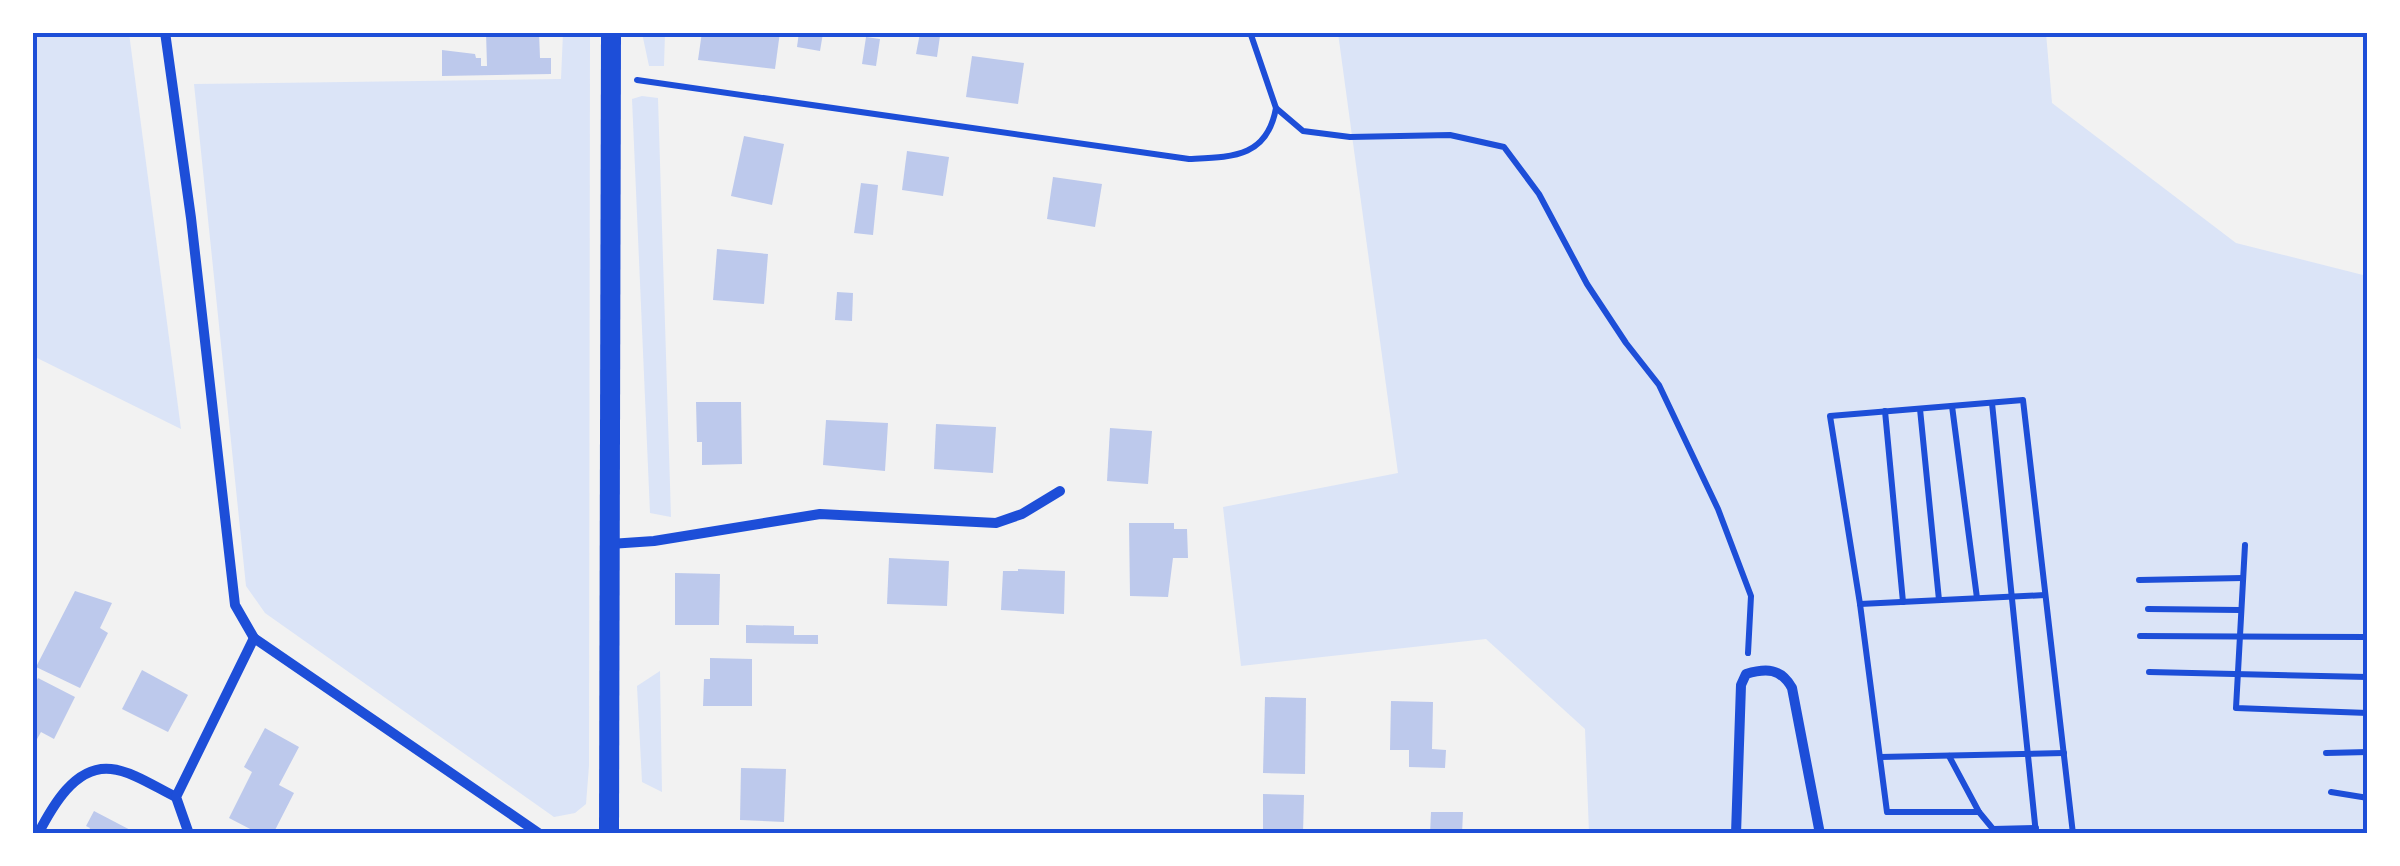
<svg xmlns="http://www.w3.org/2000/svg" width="2400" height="866" viewBox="0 0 2400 866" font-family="Figtree,sans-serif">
	<rect width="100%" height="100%" fill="#f2f2f2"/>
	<g fill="#dbe4f7">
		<polygon points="32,33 129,33 181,429 33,356"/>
		<polygon points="563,33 590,33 589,766 586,804 575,813 554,817 265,613 246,586 194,84 561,79"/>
		<polygon points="642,33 665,33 664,66 649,66"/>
		<polygon points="1338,33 2046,33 2052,103 2236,243 2367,276 2367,833 1589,833 1585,729 1486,639 1241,666 1223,507 1398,473"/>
		<polygon points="642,96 658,98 671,517 650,513 632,99"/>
		<polygon points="660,671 662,792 642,782 637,686"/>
	</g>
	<g fill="#bdc9ec">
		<polygon points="486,32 539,32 540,58 551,58 551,74 442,76 442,50 475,54 476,58 481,58 481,66 487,66"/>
		<polygon points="702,32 780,32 775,69 698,60"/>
		<polygon points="799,32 823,33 820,51 797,47"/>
		<polygon points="920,33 940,36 937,57 916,54"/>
		<polygon points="866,37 880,39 876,66 862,64"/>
		<polygon points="972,56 1024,63 1018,104 966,97"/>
		<polygon points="744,136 784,144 772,205 731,196"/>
		<polygon points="907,151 949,157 943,196 902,190"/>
		<polygon points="1053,177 1102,184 1095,227 1047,219"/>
		<polygon points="861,183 878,185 873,235 854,233"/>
		<polygon points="717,249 768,254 764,304 713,300"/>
		<polygon points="837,292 853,293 852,321 835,320"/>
		<polygon points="696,402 741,402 742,464 702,465 702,442 697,442"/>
		<polygon points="826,420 888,423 885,471 823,465"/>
		<polygon points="936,424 996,427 993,473 934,469"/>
		<polygon points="1110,428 1152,431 1148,484 1107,481"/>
		<polygon points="1129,523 1174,523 1174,529 1187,529 1188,558 1173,558 1168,597 1130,596"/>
		<polygon points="889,558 949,561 947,606 887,604"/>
		<polygon points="1018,569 1065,571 1064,614 1001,610 1003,571 1018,571"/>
		<polygon points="675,573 720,574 719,625 675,625"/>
		<polygon points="75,591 112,603 100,628 108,633 80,688 36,667"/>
		<polygon points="746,625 794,626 794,635 818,635 818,644 746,643"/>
		<polygon points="710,658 752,659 752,706 703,706 704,679 710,679"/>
		<polygon points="142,670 188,695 168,732 122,709"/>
		<polygon points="38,678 75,697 54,739 41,732 32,748 32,690"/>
		<polygon points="1265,697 1306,698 1305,774 1263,773"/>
		<polygon points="1391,701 1433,702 1432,749 1446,750 1445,768 1409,767 1409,750 1390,750"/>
		<polygon points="265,728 299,747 279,785 294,793 273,834 260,834 229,818 252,772 244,767"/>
		<polygon points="741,768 786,769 784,822 740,820"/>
		<polygon points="1263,794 1304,795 1303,834 1263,834"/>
		<polygon points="94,811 138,834 87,834 90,828 86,826"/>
		<polygon points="1431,812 1463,812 1462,834 1430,834"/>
	</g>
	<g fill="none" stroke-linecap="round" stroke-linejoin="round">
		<g stroke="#1d4ed8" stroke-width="6">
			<polyline points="1250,32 1276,108 1303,131 1350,137 1450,135 1504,147 1539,194 1587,284 1626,343 1659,385 1718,509 1751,596 1748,653"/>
			<path d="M637 80 1189 159C1232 157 1267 158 1276 108"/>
			<polyline points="1992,403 2036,834"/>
			<polyline points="1952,406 1977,598"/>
			<polyline points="1920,409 1939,600"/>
			<polyline points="1885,411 1903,602"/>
			<polyline points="2245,545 2236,708 2368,713"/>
			<polyline points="2139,580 2243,578"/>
			<polyline points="1860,604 2045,595"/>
			<polyline points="2148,609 2240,610"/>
			<polyline points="2140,636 2368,637"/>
			<polyline points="2149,672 2368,677"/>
			<polyline points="2326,753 2368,752"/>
			<polyline points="1949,756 1979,812"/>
			<polyline points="1880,757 2064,753"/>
			<polyline points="2331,792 2368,798"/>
			<polyline points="1993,833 1993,829 2036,828"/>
			<polyline points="1988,834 1993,829 1979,812 1887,812 1860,604 1830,416 2023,400 2073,834"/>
		</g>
		<g stroke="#1d4ed8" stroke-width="10">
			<polyline points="165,32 191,218 235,605 254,638"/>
			<polyline points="610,544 654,541 820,514 996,523 1022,514 1060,491"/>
			<path d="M38 834C52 807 75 765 111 769 132 771 157 788 176 797"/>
			<polyline points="189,834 176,797 254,638 540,834"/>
			<path d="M1736 834 1741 685 1746 674C1766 668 1781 668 1792 688L1820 834"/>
		</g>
		<polyline stroke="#1d4ed8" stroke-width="20" points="609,834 611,32"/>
	</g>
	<rect width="2400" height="866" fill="none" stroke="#ffffff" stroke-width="70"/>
	<rect x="35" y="35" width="2330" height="796" fill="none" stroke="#1d4ed8" stroke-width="4"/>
</svg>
